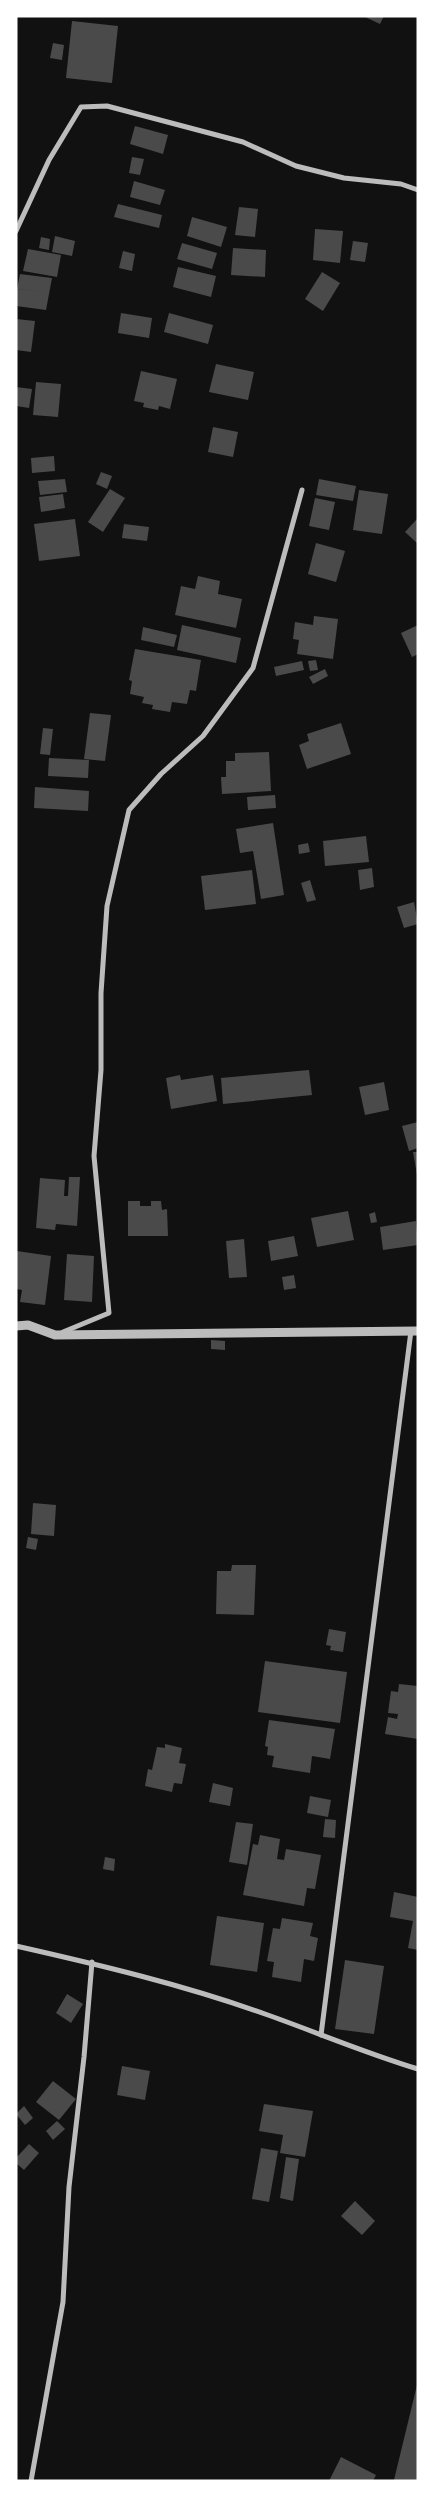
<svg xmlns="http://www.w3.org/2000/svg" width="434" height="2497" viewBox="0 0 434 2497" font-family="Signika,sans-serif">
	<rect width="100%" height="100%" fill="#111"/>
	<g fill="#4a4a4a">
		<polygon points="363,16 384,16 380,24"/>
		<polygon points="72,21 118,26 112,83 66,78"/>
		<polygon points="53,43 64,45 62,60 50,58"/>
		<polygon points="135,126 168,135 163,154 130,144"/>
		<polygon points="132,157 144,159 140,175 129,173"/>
		<polygon points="134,181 165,190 160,205 130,197"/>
		<polygon points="118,204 162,215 159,228 114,217"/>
		<polygon points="239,207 258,209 255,237 235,235"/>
		<polygon points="192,217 227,227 221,247 187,236"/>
		<polygon points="315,229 343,231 340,263 313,260"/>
		<polygon points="55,236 75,241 72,256 52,252"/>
		<polygon points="41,237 50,239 49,250 39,248"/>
		<polygon points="353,241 368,243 365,262 350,260"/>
		<polygon points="182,243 217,253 212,269 177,259"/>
		<polygon points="233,248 266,250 265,277 231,275"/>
		<polygon points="28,249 61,255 57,277 23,271"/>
		<polygon points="123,251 135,254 132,271 119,268"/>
		<polygon points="178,267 216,276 211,297 173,287"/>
		<polygon points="322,272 340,283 323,311 305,299"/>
		<polygon points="20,274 52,278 46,310 16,306 16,289 44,292 17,289"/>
		<polygon points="121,313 152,318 149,338 118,333"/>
		<polygon points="169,313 213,325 208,344 164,332"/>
		<polygon points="16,319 35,321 31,352 16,350"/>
		<polygon points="216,364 254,372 248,400 209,392"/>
		<polygon points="141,371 177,379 170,409 159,406 158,410 143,407 144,403 134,401"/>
		<polygon points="36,382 61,384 58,417 33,415"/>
		<polygon points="16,387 32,389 29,408 16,406"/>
		<polygon points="213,427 238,432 233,457 208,452"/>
		<polygon points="54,456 55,471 32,473 31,458"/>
		<polygon points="101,472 112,476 107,489 96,484"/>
		<polygon points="65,479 67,492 40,495 38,481"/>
		<polygon points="319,479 356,486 353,501 316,495"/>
		<polygon points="110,489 125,498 103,532 88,522"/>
		<polygon points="359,490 388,494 382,534 353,530"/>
		<polygon points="63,494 65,508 41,512 39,497"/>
		<polygon points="315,498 335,502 329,530 309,526"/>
		<polygon points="418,518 418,544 405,532"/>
		<polygon points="75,519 80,556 39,561 34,524"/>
		<polygon points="124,524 149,527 147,541 122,538"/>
		<polygon points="316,543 345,551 336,582 308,574"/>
		<polygon points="198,576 220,581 218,594 242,599 236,628 175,615 181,586 195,589"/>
		<polygon points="314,616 338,619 333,659 297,654 299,640 293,639 295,622 313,625"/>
		<polygon points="182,625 241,638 236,663 177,650"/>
		<polygon points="418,625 418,654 412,657 401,633"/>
		<polygon points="143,627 177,635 174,647 141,640"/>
		<polygon points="135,649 201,660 196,691 190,690 187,704 172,702 170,712 152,709 153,705 142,703 144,697 130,694 132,681 129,680"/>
		<polygon points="316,660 318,670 310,671 308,661"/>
		<polygon points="302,661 304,670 276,676 274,667"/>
		<polygon points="325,669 328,676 313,684 309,677"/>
		<polygon points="90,713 111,715 105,761 84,759"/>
		<polygon points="341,723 351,754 307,769 299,745 309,741 307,734"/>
		<polygon points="43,728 53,729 50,755 40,754"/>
		<polygon points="269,752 271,791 222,794 221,777 226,777 226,761 235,761 235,753"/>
		<polygon points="49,758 89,760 88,778 48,776"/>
		<polygon points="35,787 89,791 88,811 34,808"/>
		<polygon points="275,795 276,808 248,810 247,797"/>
		<polygon points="273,823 284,895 261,899 253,851 240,853 236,829"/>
		<polygon points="366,836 369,862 325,866 323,841"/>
		<polygon points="308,843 310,852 299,854 298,845"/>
		<polygon points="372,868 374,887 360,890 358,870"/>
		<polygon points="252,870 256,904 205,910 201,876"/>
		<polygon points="310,880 316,900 307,902 301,883"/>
		<polygon points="414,902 418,924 404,928 397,907"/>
		<polygon points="309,1070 312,1095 223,1104 221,1078"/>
		<polygon points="180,1075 181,1080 213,1075 217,1101 171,1109 166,1078"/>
		<polygon points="384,1082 389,1110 365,1115 359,1087"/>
		<polygon points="418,1122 418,1148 409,1151 402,1126"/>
		<polygon points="413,1152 418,1152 418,1175 417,1175"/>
		<polygon points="69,1177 80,1177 77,1226 56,1224 55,1230 36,1228 40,1178 65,1180 64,1196 68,1196"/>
		<polygon points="128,1201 140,1201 140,1206 151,1206 151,1201 161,1201 162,1210 167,1209 168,1236 128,1236"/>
		<polygon points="348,1211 354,1240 317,1247 311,1218"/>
		<polygon points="375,1212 377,1222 371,1223 369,1214"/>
		<polygon points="416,1221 418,1245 383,1250 380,1227"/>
		<polygon points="294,1236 298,1256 271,1261 268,1241"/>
		<polygon points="244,1239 247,1277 229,1278 226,1241"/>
		<polygon points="17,1251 51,1256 45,1305 20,1302 22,1290 16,1289"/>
		<polygon points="67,1254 94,1256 92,1302 64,1300"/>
		<polygon points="294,1275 296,1288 284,1290 282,1277"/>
		<polygon points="211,1340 225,1341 225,1350 211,1349"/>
		<polygon points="33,1503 56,1505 54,1536 31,1534"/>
		<polygon points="28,1537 38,1539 36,1550 26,1548"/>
		<polygon points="232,1565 256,1565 254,1615 216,1614 217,1571 231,1571"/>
		<polygon points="329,1629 346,1632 343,1652 330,1650 331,1646 326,1645"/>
		<polygon points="265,1661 347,1672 340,1723 258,1712"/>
		<polygon points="399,1684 418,1686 418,1739 385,1734 388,1717 397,1719 398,1714 388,1713 391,1691 398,1692"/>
		<polygon points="269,1720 335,1729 330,1759 312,1756 310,1773 272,1767 274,1756 267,1755 268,1747 265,1746"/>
		<polygon points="165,1744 182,1748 179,1763 186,1764 182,1784 174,1783 172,1792 145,1786 148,1769 152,1770 157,1747 165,1748"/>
		<polygon points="213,1783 233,1788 230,1806 209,1802"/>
		<polygon points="310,1796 331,1800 328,1817 307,1813"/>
		<polygon points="325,1819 336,1820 335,1838 323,1837"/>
		<polygon points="236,1822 253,1824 247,1865 229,1862"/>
		<polygon points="260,1835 280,1839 277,1859 284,1860 286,1849 321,1855 315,1889 307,1888 304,1906 243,1895 253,1844 258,1845"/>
		<polygon points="105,1857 115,1859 114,1871 103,1869"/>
		<polygon points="394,1892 418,1897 418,1950 408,1948 413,1921 390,1917"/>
		<polygon points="217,1916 264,1923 257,1972 210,1965"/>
		<polygon points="282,1918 313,1923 310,1936 318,1938 314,1961 304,1959 301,1982 272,1977 274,1962 267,1961 273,1928 280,1929"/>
		<polygon points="345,1960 384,1966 374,2034 335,2029"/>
		<polygon points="67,1994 83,2004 71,2023 56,2013"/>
		<polygon points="122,2066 150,2071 145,2100 117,2095"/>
		<polygon points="53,2081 76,2099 59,2120 36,2102"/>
		<polygon points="264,2104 313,2111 305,2157 280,2153 283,2135 259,2131"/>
		<polygon points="24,2106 33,2118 25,2125 16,2114"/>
		<polygon points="57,2121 65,2129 53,2140 46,2131"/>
		<polygon points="29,2144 39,2153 24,2170 16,2163 16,2158"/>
		<polygon points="261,2148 278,2151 269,2202 252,2199"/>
		<polygon points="286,2157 299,2159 293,2201 280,2198"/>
		<polygon points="355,2201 375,2221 362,2235 341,2216"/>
		<polygon points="417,2385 418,2481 397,2481 394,2480"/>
		<polygon points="341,2457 376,2475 373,2481 329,2481"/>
	</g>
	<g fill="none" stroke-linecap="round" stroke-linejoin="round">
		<g stroke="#bcbcbc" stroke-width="5">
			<polyline points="16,231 49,160 81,107 107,106 243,142 296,166 344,178 401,184 418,190"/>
			<polyline points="63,1332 109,1313 94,1156 101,1070 101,993 107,906 129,810 161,774 203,736 253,668 302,490"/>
			<path d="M16 1946C100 1965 184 1985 265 2014 316 2032 365 2053 418 2069"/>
			<polyline points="321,2035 411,1331"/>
			<polyline points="31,2481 63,2302 69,2187 84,2057 92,1962"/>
		</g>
		<polyline stroke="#bcbcbc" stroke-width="9" points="16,1326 28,1325 55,1335 418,1331"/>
	</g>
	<rect width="434" height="2497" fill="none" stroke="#ffffff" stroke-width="35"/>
</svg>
